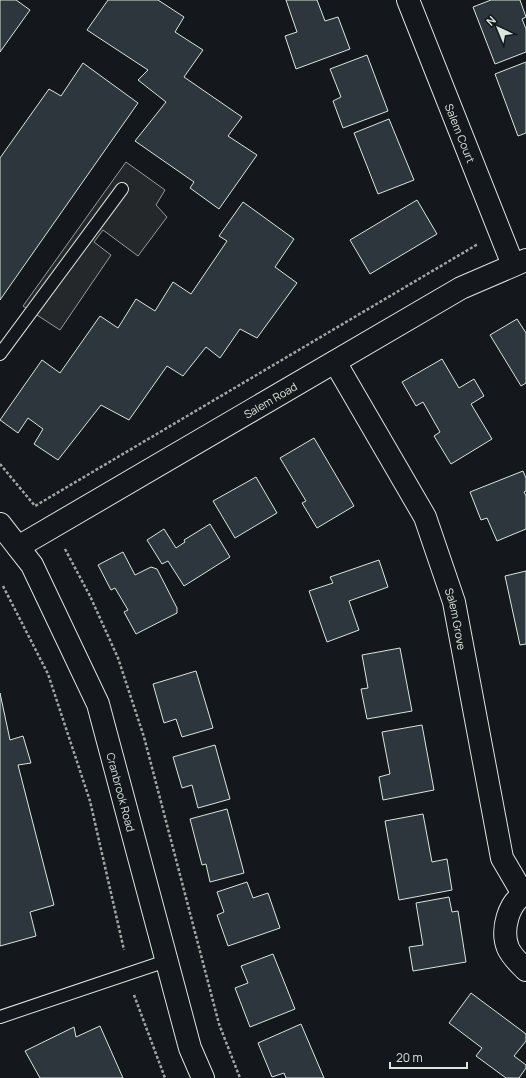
<svg xmlns="http://www.w3.org/2000/svg" width="526" height="1078" viewBox="0 0 526 1078" font-family="Manrope,sans-serif">
	<rect width="100%" height="100%" fill="#14181c"/>
	<polygon fill="#24282b" stroke="#939e99" points="126,162 165,190 156,205 167,217 138,256 103,230 94,242 111,255 60,330 23,306"/>
	<g fill="#2c363c" stroke="#d8e6dc">
		<polygon points="0,0 16,0 30,10 0,52"/>
		<polygon points="108,0 158,0 184,17 175,32 203,50 184,77 242,117 228,136 257,155 219,209 190,188 194,182 135,141 166,102 138,80 148,70 87,30"/>
		<polygon points="286,0 317,0 325,21 338,17 350,49 296,69 285,36 297,32"/>
		<polygon points="491,0 520,0 526,17 522,19 526,29 526,52 495,64 473,7"/>
		<polygon points="367,55 388,111 343,128 333,101 341,97 330,69"/>
		<polygon points="526,62 526,133 518,136 495,74"/>
		<polygon points="83,63 138,103 0,300 0,158 49,89 61,96"/>
		<polygon points="389,119 414,180 378,194 354,133"/>
		<polygon points="417,200 437,234 370,274 350,240"/>
		<polygon points="243,202 294,239 275,267 297,283 257,338 240,329 220,358 206,347 183,376 167,366 129,420 101,405 58,460 34,444 43,429 28,418 18,433 0,420 42,360 60,373 100,316 118,328 136,299 155,311 173,282 191,294 227,241 219,236"/>
		<polygon points="517,319 526,333 526,383 521,386 490,335"/>
		<polygon points="442,359 459,388 474,379 484,396 471,404 492,439 451,464 434,436 440,432 423,402 416,406 402,382"/>
		<polygon points="314,438 354,506 317,528 302,503 306,501 280,458"/>
		<polygon points="523,471 526,478 526,491 524,492 526,496 526,529 497,541 487,518 481,520 470,492"/>
		<polygon points="256,477 277,513 235,538 213,501"/>
		<polygon points="210,524 230,557 184,586 168,561 162,564 147,540 164,529 176,548 185,542 184,540"/>
		<polygon points="123,552 135,575 151,567 157,569 177,608 177,613 136,634 124,612 128,610 115,588 111,590 98,565"/>
		<polygon points="379,560 388,587 349,601 359,630 327,642 309,591 333,583 330,577"/>
		<polygon points="526,571 526,644 520,645 505,576"/>
		<polygon points="400,648 412,711 367,719 361,689 368,688 362,655"/>
		<polygon points="196,671 213,728 182,737 176,719 164,723 153,684"/>
		<polygon points="0,693 10,740 23,736 31,763 18,765 54,905 30,912 36,936 0,946"/>
		<polygon points="422,725 434,790 383,800 379,777 390,774 382,732"/>
		<polygon points="215,745 230,799 198,808 192,785 182,788 173,757"/>
		<polygon points="227,809 244,873 210,882 206,864 202,865 190,819"/>
		<polygon points="423,814 432,862 447,859 452,890 399,900 385,821"/>
		<polygon points="247,882 253,898 268,893 280,928 228,946 217,915 224,912 217,892"/>
		<polygon points="449,897 452,912 458,911 466,962 413,971 409,947 423,945 416,903"/>
		<polygon points="273,954 295,1009 250,1027 235,988 248,983 241,966"/>
		<polygon points="471,993 526,1034 526,1041 514,1056 526,1065 526,1068 519,1078 506,1078 476,1056 482,1048 449,1023"/>
		<polygon points="301,1024 324,1078 286,1078 284,1073 272,1077 258,1043"/>
		<polygon points="100,1026 123,1078 40,1078 25,1051 74,1027 76,1037"/>
	</g>
	<g fill="none" stroke-linecap="round" stroke-linejoin="round">
		<defs>
			<g id="service">
				<polyline points="0,354 122,189"/>
				<polyline points="0,1017 166,961"/>
			</g>
			<g id="minor">
				<path id="s1" d="M408 0 513 265"/>
				<path id="s2" d="M335 362 425 517 454 602 502 858 523 894"/>
				<path id="s3" d="M18 547 461 288 526 260"/>
				<path d="M526 893C508 902 501 930 508 948 512 957 519 963 526 970"/>
			</g>
			<g id="tertiary">
				<path id="s4" d="M0 524 32 565 98 704 190 1048 203 1078"/>
			</g>
		</defs>
		<use href="#service" stroke="#d8e6dc" stroke-width="14"/>
		<use href="#minor" stroke="#d8e6dc" stroke-width="24"/>
		<use href="#tertiary" stroke="#d8e6dc" stroke-width="24"/>
		<g stroke="#9da8a2" stroke-width="2.5" stroke-dasharray="3 2" stroke-linecap="butt">
			<polyline points="0,464 35,506 478,244"/>
			<polyline points="65,549 90,596 118,658 144,737 219,1024 240,1078"/>
			<polyline points="3,586 48,674 90,801 124,950"/>
			<polyline points="134,995 165,1078"/>
		</g>
		<use href="#service" stroke="#14181c" stroke-width="12"/>
		<use href="#minor" stroke="#14181c" stroke-width="22"/>
		<use href="#tertiary" stroke="#14181c" stroke-width="22"/>
	</g>
	<g text-anchor="middle" dominant-baseline="central" stroke-width="3" stroke-linejoin="round" paint-order="stroke">
		<g font-size="11" fill="#d8e6dc" stroke="#14181c">
			<text stroke="none"><textPath href="#s1" startOffset="143">Salem Court</textPath></text>
			<text stroke="none"><textPath href="#s3" startOffset="292">Salem Road</textPath></text>
			<text stroke="none"><textPath href="#s2" startOffset="286">Salem Grove</textPath></text>
			<text stroke="none"><textPath href="#s4" startOffset="297">Cranbrook Road</textPath></text>
		</g>
	</g>
	<g transform="translate(498 28) rotate(316)" stroke="#14181c" stroke-width="3" paint-order="stroke">
	<path d="M0-3L7 15L0 10L-7 15Z" fill="#d8e6dc"/>
	<text y="-6" font-size="11" font-weight="bold" text-anchor="middle" fill="#d8e6dc">N</text>
	</g>
	<path d="M390 1062v6h77v-6" fill="none" stroke="#d8e6dc" stroke-width="2"/>
	<text x="396" y="1062" font-size="12" fill="#d8e6dc" stroke="#14181c" stroke-width="3" paint-order="stroke">20 m</text>
</svg>
